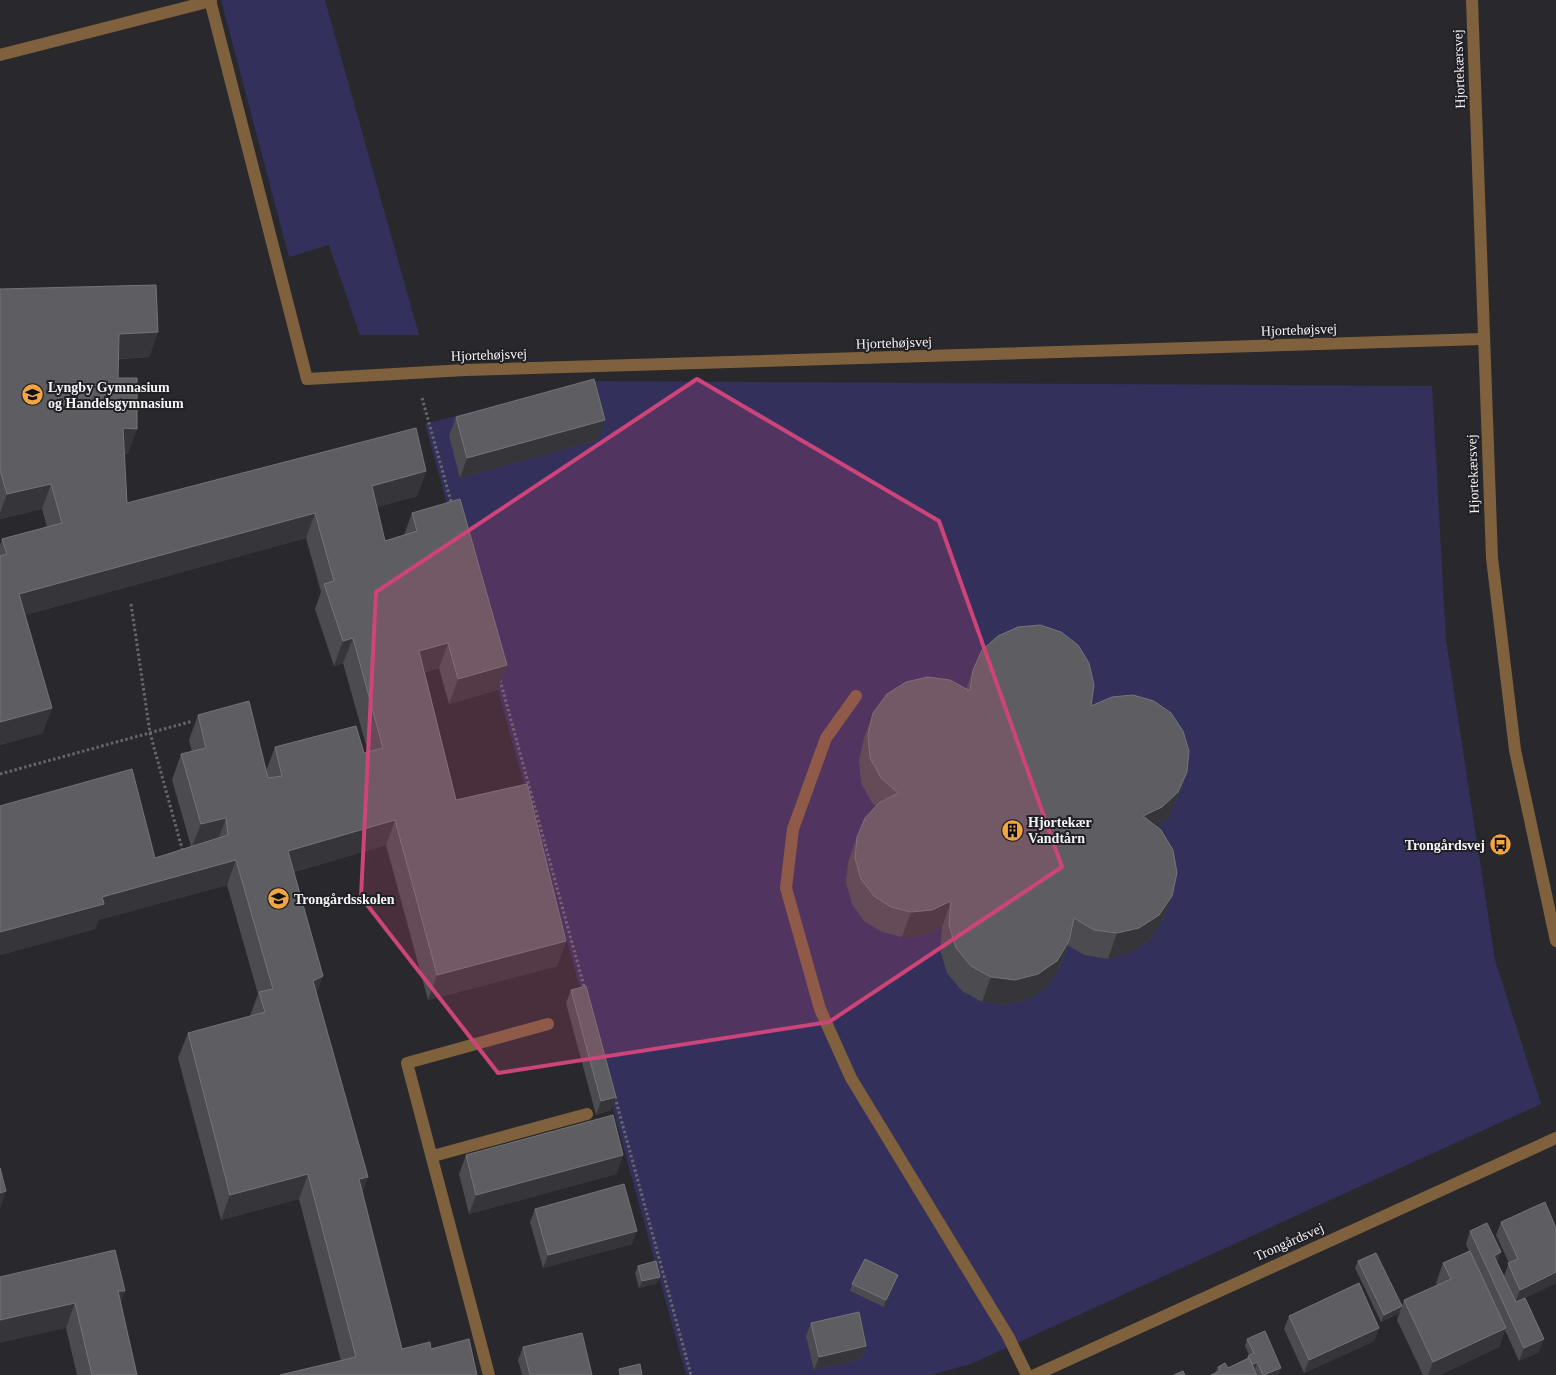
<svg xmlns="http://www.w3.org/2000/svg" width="1556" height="1375" viewBox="0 0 1556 1375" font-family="'Times New Roman',serif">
	<rect width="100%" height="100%" fill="#29292d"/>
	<g fill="#33305b">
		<polygon points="221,0 325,0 419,335 360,335 329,245 289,257"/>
		<polygon points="589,381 1432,386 1446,640 1495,960 1541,1104 971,1364 931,1375 686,1375 425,424"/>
	</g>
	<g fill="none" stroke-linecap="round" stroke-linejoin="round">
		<g stroke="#67676b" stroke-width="3" stroke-dasharray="2.5 2.5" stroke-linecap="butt">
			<polyline points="422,398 452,505"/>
			<polyline points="131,604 150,733 183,852"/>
			<polyline points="500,680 585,990"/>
			<polyline points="0,774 193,721"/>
			<polyline points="615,1097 691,1375"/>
		</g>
		<g stroke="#80613d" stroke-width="12">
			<polyline points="210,0 307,379 465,370 1482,339"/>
			<polyline points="0,55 211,1"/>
			<polyline points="856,696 826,738 793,829 786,888 820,1009 851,1078 1008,1336 1027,1375"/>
			<polyline points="433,1156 587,1114"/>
			<polyline points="489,1375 407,1063 548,1024"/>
		</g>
		<g stroke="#80613d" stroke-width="12">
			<polyline points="1472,0 1492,558 1515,750 1556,941"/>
			<polyline points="1035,1375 1556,1138"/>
		</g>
	</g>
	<g fill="#4b4b50">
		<polygon points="0,289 158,332 149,357 119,359 118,378 128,454 124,454 127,503 426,471 417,496 377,507 385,541 404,535 412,513 507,665 497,690 449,704 439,668 425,672 456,800 566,941 557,966 428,1000 386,845 294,872 317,994 362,1193 402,1349 431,1349 477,1375 341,1361 299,1199 221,1220 178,1058 188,1033 250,1016 258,994 227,885 98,920 95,929 0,955 155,858 191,846 172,780 181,754 192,752 189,740 198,715 266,771 275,747 364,753 368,752 343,663 334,666 315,609 321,592 306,538 25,615 43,733 0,745 0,545 2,539 47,527 42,509 0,519"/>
		<polygon points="456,417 598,440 460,478 449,436"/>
		<polygon points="973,670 1091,706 1187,772 1178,797 1169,817 1158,827 1172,896 1162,921 1150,940 1130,953 1108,959 1084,955 1068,945 1060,966 1048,986 1029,999 1006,1005 982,1002 962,991 947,973 940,950 942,927 923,936 902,937 882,932 864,921 852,904 846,883 848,862 857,837 876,806 872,803 861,783 859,760 864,738 873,713 966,689"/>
		<polygon points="571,990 611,1110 596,1115 566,1003"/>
		<polygon points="466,1155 623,1155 616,1174 469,1214 459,1174"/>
		<polygon points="535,1209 632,1244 543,1268 530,1222"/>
		<polygon points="1501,1222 1556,1228 1556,1283 1525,1298 1539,1352 1519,1361 1505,1330 1499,1347 1440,1375 1423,1375 1397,1320 1404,1300 1437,1285 1436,1283 1443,1263 1469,1251 1466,1244 1470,1231 1497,1262 1504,1276 1509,1263 1496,1235"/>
		<polygon points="1358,1261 1402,1306 1399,1313 1381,1322 1355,1268"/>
		<polygon points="638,1266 660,1277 657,1283 639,1288 635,1273"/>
		<polygon points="0,1277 121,1303 137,1375 77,1375 66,1328"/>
		<polygon points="896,1282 884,1307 850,1291 852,1284"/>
		<polygon points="1289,1316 1379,1328 1374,1341 1304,1373 1284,1329"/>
		<polygon points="811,1323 866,1346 861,1359 814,1370 806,1336"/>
		<polygon points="1247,1339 1279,1374 1258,1375 1255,1369 1215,1373 1218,1367 1228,1368 1247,1358 1248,1356 1249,1355 1245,1346"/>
		<polygon points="523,1347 592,1375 522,1375 518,1360"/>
	</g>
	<g fill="#36363a">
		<polygon points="158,332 149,357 110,359 119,334"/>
		<polygon points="605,420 598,440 460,478 467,458"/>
		<polygon points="123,428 137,429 128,454 114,453"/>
		<polygon points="426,471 417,496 363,511 372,486"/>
		<polygon points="51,484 42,509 0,519 0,513 7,494"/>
		<polygon points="315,513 306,538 10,619 19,594"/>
		<polygon points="353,638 343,663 334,666 343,641"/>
		<polygon points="448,643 439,668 410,676 419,651"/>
		<polygon points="507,665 497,690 449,704 458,679"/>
		<polygon points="52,708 43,733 0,745 0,722"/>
		<polygon points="1187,772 1178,797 1169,817 1153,832 1143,816"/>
		<polygon points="226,818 217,843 191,849 201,824"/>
		<polygon points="395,820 386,845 279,876 288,851"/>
		<polygon points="236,860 227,885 98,920 95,929 0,955 0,932 102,897"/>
		<polygon points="1172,896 1162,921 1150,940 1130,953 1108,959 1117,933"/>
		<polygon points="951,901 942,927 923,936 902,937 911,912"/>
		<polygon points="566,941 557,966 428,1000 437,975"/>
		<polygon points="1069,941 1060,966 1048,986 1029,999 1006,1005 982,1002 991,977"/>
		<polygon points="323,976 314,1001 313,981"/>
		<polygon points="616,1097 611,1110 596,1115 601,1101"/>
		<polygon points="623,1155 616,1174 469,1214 476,1195"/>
		<polygon points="308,1174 299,1199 221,1220 230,1195"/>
		<polygon points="368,1177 359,1202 359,1179"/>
		<polygon points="6,1191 0,1209 0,1193"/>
		<polygon points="637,1231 632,1244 543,1268 548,1255"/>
		<polygon points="1501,1252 1496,1266 1494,1256"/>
		<polygon points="1556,1272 1556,1283 1515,1303 1520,1290"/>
		<polygon points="898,1275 896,1282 884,1307 886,1300"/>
		<polygon points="660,1277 657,1283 639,1288 642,1281"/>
		<polygon points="118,1291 125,1291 116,1316"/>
		<polygon points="75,1303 66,1328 0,1343 0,1320"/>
		<polygon points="1402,1306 1399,1313 1381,1322 1384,1315"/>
		<polygon points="1379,1328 1374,1341 1304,1373 1309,1360"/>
		<polygon points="1506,1328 1499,1347 1440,1375 1428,1375 1433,1362"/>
		<polygon points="1544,1339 1539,1352 1519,1361 1524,1348"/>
		<polygon points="866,1346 861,1359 814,1370 819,1357"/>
		<polygon points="1257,1362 1255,1369 1249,1371 1252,1365"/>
		<polygon points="1281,1368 1279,1374 1278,1375 1264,1375"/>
	</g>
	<g fill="#5d5d62" stroke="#757579">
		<polygon points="156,285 158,332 119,334 118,378 137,378 137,429 123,428 127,503 416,428 426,471 372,486 385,541 417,531 412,513 460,499 507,665 458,679 448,643 419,651 456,800 527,784 566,941 437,975 395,820 288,851 323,976 313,981 368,1177 359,1179 402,1349 430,1342 431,1349 469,1339 477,1375 280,1375 356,1357 308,1174 230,1195 188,1033 265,1012 259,992 273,989 236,860 102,897 104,904 0,932 0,806 132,769 155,858 228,835 226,818 201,824 181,754 206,748 198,715 249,701 268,778 282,776 275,747 356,726 364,753 383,748 353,638 343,641 324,584 334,581 315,513 19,594 52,708 0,722 0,556 7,554 2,539 62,523 51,484 7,494 0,470 0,289"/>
		<polygon points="594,379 605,420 467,458 456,417"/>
		<polygon points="1040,625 1061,632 1078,645 1089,663 1094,685 1091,706 1112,697 1133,695 1154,701 1171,713 1183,731 1189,751 1187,772 1178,792 1162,807 1143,816 1161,830 1173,850 1177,873 1172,896 1159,915 1139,928 1117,933 1094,930 1074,918 1069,941 1057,961 1038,974 1015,980 991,977 971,966 956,948 949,925 951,901 932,910 911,912 891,907 874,896 861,879 855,858 857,837 865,818 879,803 898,793 881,778 870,758 868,735 873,713 887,694 906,682 928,677 950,680 970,691 973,670 982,650 998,636 1018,627"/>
		<polygon points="586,986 616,1097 601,1101 571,990"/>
		<polygon points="613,1115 623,1155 476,1195 466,1155"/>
		<polygon points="0,1168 6,1191 0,1193"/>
		<polygon points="624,1184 637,1231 548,1255 535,1209"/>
		<polygon points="1545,1202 1556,1228 1556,1272 1520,1290 1508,1263 1518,1259 1501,1222"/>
		<polygon points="1487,1223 1501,1252 1494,1256 1516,1302 1525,1298 1544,1339 1524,1348 1470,1231"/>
		<polygon points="115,1250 125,1291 118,1291 137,1375 92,1375 75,1303 0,1320 0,1277"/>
		<polygon points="1470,1251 1506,1328 1433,1362 1404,1300 1451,1279 1443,1263"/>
		<polygon points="1376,1253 1402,1306 1384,1315 1358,1261"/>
		<polygon points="865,1259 898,1275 886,1300 852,1284"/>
		<polygon points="656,1261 660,1277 642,1281 638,1266"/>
		<polygon points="1359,1283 1379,1328 1309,1360 1289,1316"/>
		<polygon points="859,1312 866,1346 819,1357 811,1323"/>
		<polygon points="1265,1331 1281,1368 1263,1375 1257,1362 1252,1365 1248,1356 1254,1353 1247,1339"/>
		<polygon points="582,1333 592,1375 530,1375 523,1347"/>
		<polygon points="1249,1358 1257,1375 1211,1375 1220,1371 1218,1367 1225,1363 1228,1368"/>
		<polygon points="640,1364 642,1375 620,1375 619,1369"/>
		<polygon points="1183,1371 1185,1375 1174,1375"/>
	</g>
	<path fill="#cc447a" fill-opacity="0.2" stroke="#cc447a" stroke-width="4" stroke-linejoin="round" d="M697 379 939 521 1062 867 829 1022 498 1073 361 897 376 592Z"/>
	<defs>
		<symbol id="university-disc" viewBox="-11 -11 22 22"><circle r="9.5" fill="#f2a540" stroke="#1f1f24"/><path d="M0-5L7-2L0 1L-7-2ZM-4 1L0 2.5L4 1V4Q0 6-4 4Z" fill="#111"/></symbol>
		<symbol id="building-disc" viewBox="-11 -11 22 22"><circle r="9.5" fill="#f2a540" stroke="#1f1f24"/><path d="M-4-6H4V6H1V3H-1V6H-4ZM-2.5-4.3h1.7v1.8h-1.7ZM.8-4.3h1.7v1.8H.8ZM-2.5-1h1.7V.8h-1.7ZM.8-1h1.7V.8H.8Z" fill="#111"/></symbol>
		<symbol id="bus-disc" viewBox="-11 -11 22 22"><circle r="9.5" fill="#f2a540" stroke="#1f1f24"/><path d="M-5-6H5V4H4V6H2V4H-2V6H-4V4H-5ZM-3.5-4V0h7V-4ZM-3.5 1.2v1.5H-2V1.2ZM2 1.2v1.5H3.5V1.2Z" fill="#111"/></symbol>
		<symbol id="school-disc" viewBox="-11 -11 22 22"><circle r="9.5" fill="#f2a540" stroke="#1f1f24"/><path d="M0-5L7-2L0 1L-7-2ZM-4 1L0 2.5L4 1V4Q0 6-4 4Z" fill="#111"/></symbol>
	</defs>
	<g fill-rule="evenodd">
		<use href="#university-disc" x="20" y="382" width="25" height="25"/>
		<use href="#building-disc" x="1000" y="818" width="25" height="25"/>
		<use href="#bus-disc" x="1488" y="832" width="25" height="25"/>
		<use href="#school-disc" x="266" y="886" width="25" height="25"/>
	</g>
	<g text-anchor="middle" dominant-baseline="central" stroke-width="4" stroke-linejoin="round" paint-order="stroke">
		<g font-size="14" fill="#f4f4f7" stroke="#1f1f24">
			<text transform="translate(1459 69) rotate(-92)">Hjortekærsvej</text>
			<text transform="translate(1299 330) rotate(-2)">Hjortehøjsvej</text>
			<text transform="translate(894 343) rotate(-2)">Hjortehøjsvej</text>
			<text transform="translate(489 355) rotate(-2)">Hjortehøjsvej</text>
			<text transform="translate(1473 474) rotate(-92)">Hjortekærsvej</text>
			<text transform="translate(1289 1242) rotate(-24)">Trongårdsvej</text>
		</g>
		<g font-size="14" font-weight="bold" fill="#f4f4f7" stroke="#1f1f24" text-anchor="start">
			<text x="48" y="387">Lyngby Gymnasium<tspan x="48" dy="16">og Handelsgymnasium</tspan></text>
			<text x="1028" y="822">Hjortekær<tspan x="1028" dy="16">Vandtårn</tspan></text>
			<text x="1485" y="845" text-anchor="end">Trongårdsvej</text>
			<text x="294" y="899">Trongårdsskolen</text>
		</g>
	</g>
</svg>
